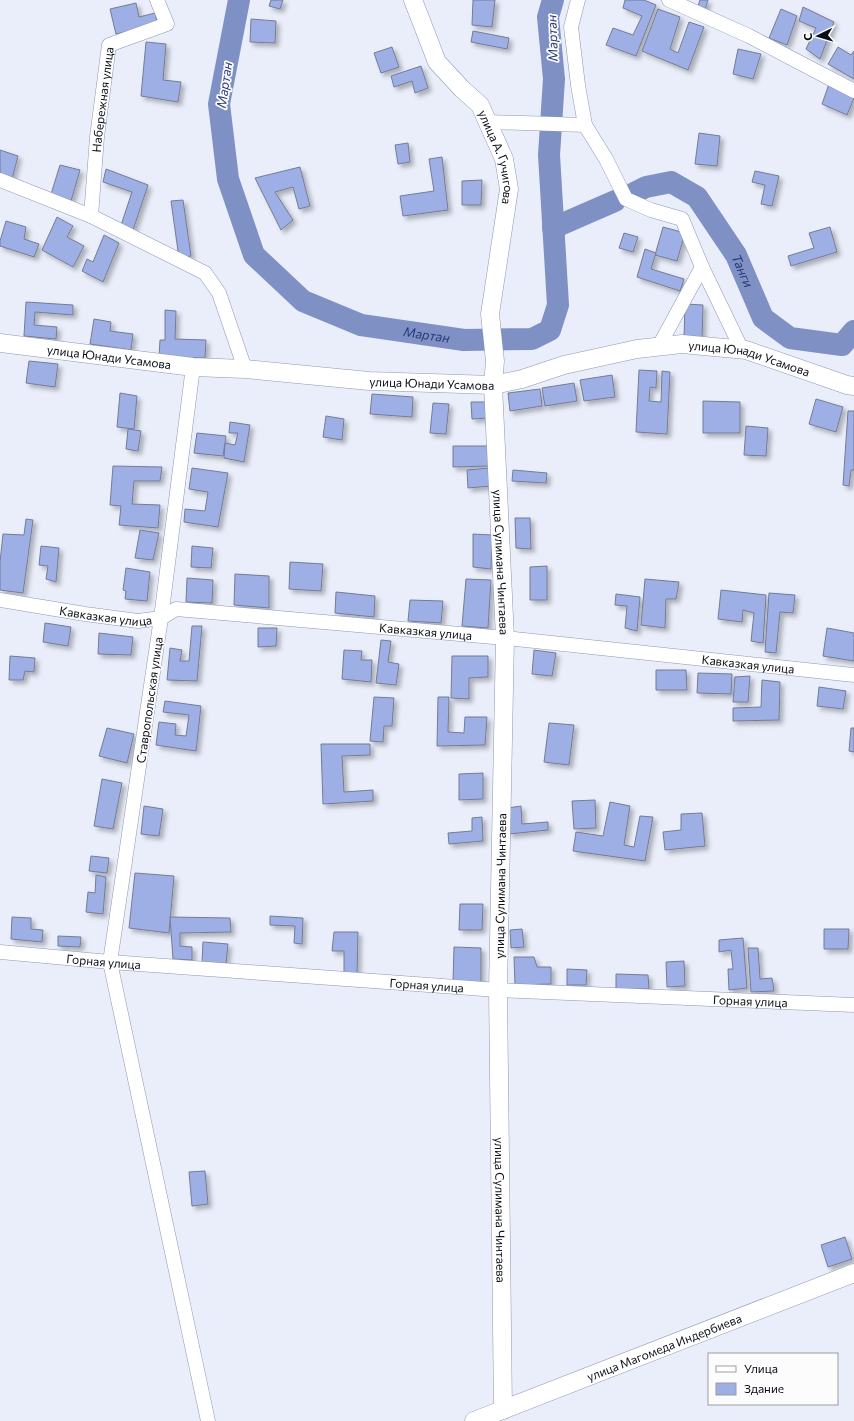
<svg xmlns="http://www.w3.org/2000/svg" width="854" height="1421" viewBox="0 0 854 1421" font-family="Commissioner,sans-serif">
	<defs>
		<filter id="shadow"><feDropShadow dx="3.5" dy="3.5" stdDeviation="2" flood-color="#0004"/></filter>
	</defs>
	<rect width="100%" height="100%" fill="#eaeefa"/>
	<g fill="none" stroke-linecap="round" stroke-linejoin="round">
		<g stroke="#7f90c4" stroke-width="22">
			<path id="s1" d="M239 0 219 104 228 179 254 255 303 301 361 325 464 340 532 339 550 330 558 305 549 155 554 79 548 17 553 0"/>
			<path id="s2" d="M634 193 646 187 671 182 697 197 736 255 763 318 790 338 842 345 854 331"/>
			<polyline points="553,228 615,201"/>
		</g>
	</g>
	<g fill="#9dafe5" stroke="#737c96" filter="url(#shadow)">
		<polygon points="271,0 283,0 280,9 269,6"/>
		<polygon points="473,0 495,0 492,27 472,25"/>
		<polygon points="625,0 644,0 656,5 636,56 606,45 613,28 633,35 642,16 623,8"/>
		<polygon points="700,0 708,0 705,10 698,6"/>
		<polygon points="136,3 139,17 155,13 158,25 116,34 110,9"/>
		<polygon points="803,7 834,22 820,59 806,49 816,28 799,21"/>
		<polygon points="658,9 680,17 670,49 678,53 689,22 704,27 688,70 642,51"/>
		<polygon points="781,9 797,16 787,45 769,38"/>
		<polygon points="251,19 276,21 275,43 250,42"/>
		<polygon points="473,31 509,38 507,49 471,42"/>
		<polygon points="146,42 166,44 163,80 181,82 178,102 141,96"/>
		<polygon points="392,47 399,67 381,73 374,53"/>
		<polygon points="838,47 851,55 854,51 854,79 828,64"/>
		<polygon points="738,49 761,54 753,79 733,74"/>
		<polygon points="421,66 428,88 415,93 412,81 394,87 391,76"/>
		<polygon points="829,84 854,98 847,115 822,104"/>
		<polygon points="699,133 720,136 717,166 695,164"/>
		<polygon points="408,143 410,162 398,164 395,145"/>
		<polygon points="0,150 18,156 12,179 0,174"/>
		<polygon points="442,157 448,210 403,216 400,196 434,191 429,159"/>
		<polygon points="60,165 80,170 71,201 51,194"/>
		<polygon points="300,167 310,206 299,209 293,187 275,192 293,220 281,230 255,178"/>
		<polygon points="106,169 148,185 133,230 121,225 132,192 103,182"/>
		<polygon points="755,171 779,176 772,206 761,204 765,185 752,182"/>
		<polygon points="482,180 481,205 462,205 462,181"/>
		<polygon points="183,200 191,256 179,258 171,201"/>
		<polygon points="57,217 73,226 67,237 84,246 73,267 42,250"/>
		<polygon points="6,221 26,227 24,239 39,244 34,257 0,246 0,241"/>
		<polygon points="663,227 685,233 677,261 655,255"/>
		<polygon points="830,227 837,252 791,266 788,256 814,248 809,233"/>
		<polygon points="624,233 638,237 633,252 619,248"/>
		<polygon points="104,235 119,243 103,282 82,271 87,259 93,262"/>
		<polygon points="645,249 656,253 651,269 684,279 680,291 637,277"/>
		<polygon points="26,302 73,305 73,315 35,312 34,325 57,327 56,339 24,336"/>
		<polygon points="685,304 703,305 702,340 684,339"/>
		<polygon points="165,310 176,311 175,339 206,340 205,358 159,357 160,340 165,340"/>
		<polygon points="94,319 111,322 110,331 133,334 131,350 90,344"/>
		<polygon points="29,361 58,364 55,387 26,383"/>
		<polygon points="639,370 657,371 656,388 650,387 649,401 661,402 662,371 670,372 667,434 636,432"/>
		<polygon points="612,375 615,397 584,401 580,380"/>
		<polygon points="574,383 577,401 545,406 542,388"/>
		<polygon points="540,389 542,406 510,411 508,393"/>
		<polygon points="120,393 137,396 134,429 117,427"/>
		<polygon points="372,394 413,397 412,417 370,414"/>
		<polygon points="816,399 843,407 836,432 809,424"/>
		<polygon points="703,401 740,402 740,433 703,433"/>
		<polygon points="471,402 487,402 488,418 472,419"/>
		<polygon points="433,403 449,404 446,434 430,433"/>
		<polygon points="848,411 854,411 854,470 851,470 849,486 843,485"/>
		<polygon points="326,416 344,419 342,440 323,437"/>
		<polygon points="230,422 250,425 244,462 224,458 225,443 235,445 238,433 229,433"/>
		<polygon points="746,426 768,428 766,456 744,455"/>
		<polygon points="128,429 141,431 138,451 126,449"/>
		<polygon points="197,433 226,436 223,456 194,453"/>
		<polygon points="453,446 489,446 490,466 453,467"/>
		<polygon points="113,466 162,467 160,481 134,481 132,504 160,505 158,528 119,525 121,506 110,505"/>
		<polygon points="192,468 228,473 218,527 184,522 185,509 205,511 208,492 189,489"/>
		<polygon points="489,468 491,486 468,488 467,470"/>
		<polygon points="513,470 547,473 546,483 512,481"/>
		<polygon points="515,518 530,518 531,549 516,548"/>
		<polygon points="26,519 33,520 23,593 0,590 0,562 3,534 24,535"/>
		<polygon points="140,530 159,533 153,560 135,558"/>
		<polygon points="473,534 492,535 491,569 473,567"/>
		<polygon points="41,546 59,548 56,582 46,579 48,566 39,565"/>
		<polygon points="192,546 213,548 211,568 191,567"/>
		<polygon points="290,562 323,564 321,591 289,589"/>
		<polygon points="547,566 547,600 530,600 530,567"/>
		<polygon points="126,568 150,572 147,601 125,599 126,591 123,590"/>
		<polygon points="235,574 269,576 269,608 234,605"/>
		<polygon points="187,578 213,580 212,603 186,602"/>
		<polygon points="466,579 491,580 488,628 462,626"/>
		<polygon points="645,579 679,582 676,599 666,599 665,628 641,625"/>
		<polygon points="721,590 766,595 763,643 751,641 754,613 743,610 742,622 718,619"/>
		<polygon points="336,592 375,596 374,617 335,613"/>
		<polygon points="769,593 795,595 793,613 780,612 776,653 765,652"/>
		<polygon points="616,594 640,597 637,631 625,628 627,606 615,605"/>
		<polygon points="410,600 443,601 441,623 408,621"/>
		<polygon points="45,623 71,627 68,646 43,642"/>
		<polygon points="192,626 202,626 197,681 167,680 170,648 182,650 180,661 189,661"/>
		<polygon points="258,628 277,628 276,646 258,647"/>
		<polygon points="827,628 854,633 854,661 823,656"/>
		<polygon points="99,633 133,637 131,655 98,654"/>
		<polygon points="381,640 391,641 388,662 399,664 396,685 376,683"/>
		<polygon points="344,650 362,651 361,660 372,660 371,682 342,679"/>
		<polygon points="534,650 556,653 552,676 532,674"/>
		<polygon points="10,656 35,658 34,672 25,671 23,680 9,680"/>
		<polygon points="452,656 488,656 488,677 469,678 469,699 451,698"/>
		<polygon points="656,670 686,670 687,690 656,690"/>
		<polygon points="698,673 732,674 731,694 697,693"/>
		<polygon points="750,676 748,702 733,702 735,677"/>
		<polygon points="762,680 780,682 779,720 733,721 733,708 761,707"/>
		<polygon points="819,687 846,691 843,709 817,706"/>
		<polygon points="374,697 394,698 392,726 384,726 383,742 370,741"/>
		<polygon points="438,697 449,697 448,732 464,733 465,717 487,717 485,745 437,746"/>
		<polygon points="165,701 201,706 196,751 156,745 159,722 176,724 175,735 186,736 189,715 163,712"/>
		<polygon points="549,723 574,725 569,765 544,762"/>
		<polygon points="107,728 134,734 127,763 99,756"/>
		<polygon points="851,728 854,728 854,752 849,751"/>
		<polygon points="321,744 370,744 370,755 342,756 344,792 373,790 373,801 323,804"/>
		<polygon points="483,773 483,799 459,800 459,774"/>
		<polygon points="102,779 122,783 113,829 94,826"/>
		<polygon points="595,800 596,828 574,829 572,801"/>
		<polygon points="610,802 630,806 624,845 634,847 640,816 653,817 645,861 573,851 576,832 603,836"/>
		<polygon points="144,806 163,809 159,836 141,834"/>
		<polygon points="521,806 522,824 548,822 548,830 509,834 508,808"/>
		<polygon points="702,813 705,846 665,850 663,832 681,830 681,814"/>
		<polygon points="482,817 483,841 449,844 448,833 472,831 472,818"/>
		<polygon points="91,856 109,858 107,873 89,871"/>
		<polygon points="135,873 174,876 169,933 129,928"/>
		<polygon points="96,875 106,877 103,914 86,912 88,892 95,893"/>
		<polygon points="460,904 483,904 482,930 459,930"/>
		<polygon points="270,916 303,918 302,944 294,943 295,926 270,925"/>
		<polygon points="12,917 31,918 31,929 43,930 42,942 11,939"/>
		<polygon points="170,917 230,918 231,932 180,933 180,946 192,947 192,960 173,959"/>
		<polygon points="522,929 524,947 511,948 510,930"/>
		<polygon points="824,929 849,929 848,949 824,949"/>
		<polygon points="334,932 358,932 357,975 344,974 344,951 332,951"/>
		<polygon points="58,936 81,937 80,947 58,946"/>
		<polygon points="743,938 747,988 729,990 728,969 733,969 731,950 719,952 719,940"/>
		<polygon points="203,942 228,944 226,964 202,962"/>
		<polygon points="454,947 481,948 481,983 453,982"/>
		<polygon points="748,948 758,948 760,979 772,978 774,991 751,992"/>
		<polygon points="514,957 534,957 537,967 551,967 551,984 515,985"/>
		<polygon points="684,961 685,986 667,987 666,962"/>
		<polygon points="567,969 587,970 586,985 567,985"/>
		<polygon points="616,974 648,975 649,989 616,989"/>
		<polygon points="205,1171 208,1204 192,1206 189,1172"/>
		<polygon points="845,1237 852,1259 828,1267 821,1245"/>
	</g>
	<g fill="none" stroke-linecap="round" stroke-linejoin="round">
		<defs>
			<g id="minor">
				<polyline points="669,0 749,36 854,91"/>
				<polyline points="488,122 585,125 578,85 571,27 578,0"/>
				<polyline points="585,125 606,159 626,199 651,210 682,219 702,267 742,350"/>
				<polyline points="0,180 91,216 205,273 219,293 245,369"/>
				<path id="s3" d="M91 216 97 137 109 45 167 24 157 0"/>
				<polyline points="659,346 702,267"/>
				<polyline points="193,367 161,618 110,962 208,1421"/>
				<path id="s4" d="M0 600 85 614 138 621 161 618 176 609 505 638 854 675"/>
				<path id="s5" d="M0 952 110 962 498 990 854 1005"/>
			</g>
			<g id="tertiary">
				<path id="s6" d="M413 0 437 62 462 89 480 105 504 159 509 189 490 314 495 361 493 385 505 638 498 990 503 1410"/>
				<path id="s7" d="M0 343 193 367 245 369 369 381 493 385 522 379 564 365 637 349 682 344 746 350 847 385 854 386"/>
				<path id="s8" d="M474 1421 854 1273"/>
			</g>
		</defs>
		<use href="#minor" stroke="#8e97b2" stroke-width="15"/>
		<use href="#tertiary" stroke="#8e97b2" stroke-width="19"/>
		<use href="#minor" stroke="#fff" stroke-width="14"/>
		<use href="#tertiary" stroke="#fff" stroke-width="18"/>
	</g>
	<g text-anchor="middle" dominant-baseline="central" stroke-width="3.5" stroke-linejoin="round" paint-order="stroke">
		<g font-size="12" fill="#0a0e17" stroke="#fcfcfc">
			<text stroke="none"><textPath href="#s3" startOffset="117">Набережная улица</textPath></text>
			<text stroke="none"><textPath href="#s6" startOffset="183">улица А. Гучигова</textPath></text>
			<text stroke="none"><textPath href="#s7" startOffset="110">улица Юнади Усамова</textPath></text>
			<text stroke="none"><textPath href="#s7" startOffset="758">улица Юнади Усамова</textPath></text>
			<text stroke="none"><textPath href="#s7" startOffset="434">улица Юнади Усамова</textPath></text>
			<text stroke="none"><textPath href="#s6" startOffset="592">улица Сулимана Чинтаева</textPath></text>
			<text stroke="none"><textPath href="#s4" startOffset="107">Кавказкая улица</textPath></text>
			<text stroke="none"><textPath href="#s4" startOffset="431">Кавказкая улица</textPath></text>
			<text stroke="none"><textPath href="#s4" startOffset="755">Кавказкая улица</textPath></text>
			<text transform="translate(149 700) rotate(-82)">Ставропольская улица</text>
			<text transform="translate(500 886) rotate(-89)">улица Сулимана Чинтаева</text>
			<text stroke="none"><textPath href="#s5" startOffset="104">Горная улица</textPath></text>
			<text stroke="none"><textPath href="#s5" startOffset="428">Горная улица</textPath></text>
			<text stroke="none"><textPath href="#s5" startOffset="752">Горная улица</textPath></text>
			<text stroke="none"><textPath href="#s6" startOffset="1240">улица Сулимана Чинтаева</textPath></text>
			<text stroke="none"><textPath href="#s8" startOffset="204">улица Магомеда Индербиева</textPath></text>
		</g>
		<g font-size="13" font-style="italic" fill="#293878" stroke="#fcfcfc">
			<text transform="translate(552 38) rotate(-92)">Мартан</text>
			<text transform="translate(224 85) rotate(-82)">Мартан</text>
			<text stroke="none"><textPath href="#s2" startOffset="156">Танги</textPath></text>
			<text stroke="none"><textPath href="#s1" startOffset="458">Мартан</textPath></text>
		</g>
	</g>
	<rect x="708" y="1353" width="130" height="52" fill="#fcfcfc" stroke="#9b9da0"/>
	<rect x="716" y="1366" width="20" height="6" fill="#ffffff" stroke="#9b9da0"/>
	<text x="744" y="1373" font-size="12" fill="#0a0e17">Улица</text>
	<rect x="716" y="1383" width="20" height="12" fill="#9dafe5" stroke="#9b9da0"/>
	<text x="744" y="1393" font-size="12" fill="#0a0e17">Здание</text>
	<g transform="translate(818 36) rotate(265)" stroke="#fcfcfc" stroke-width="3" paint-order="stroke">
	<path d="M0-3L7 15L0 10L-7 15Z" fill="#0a0e17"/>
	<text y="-6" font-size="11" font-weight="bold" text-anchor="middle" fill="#0a0e17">С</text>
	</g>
</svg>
